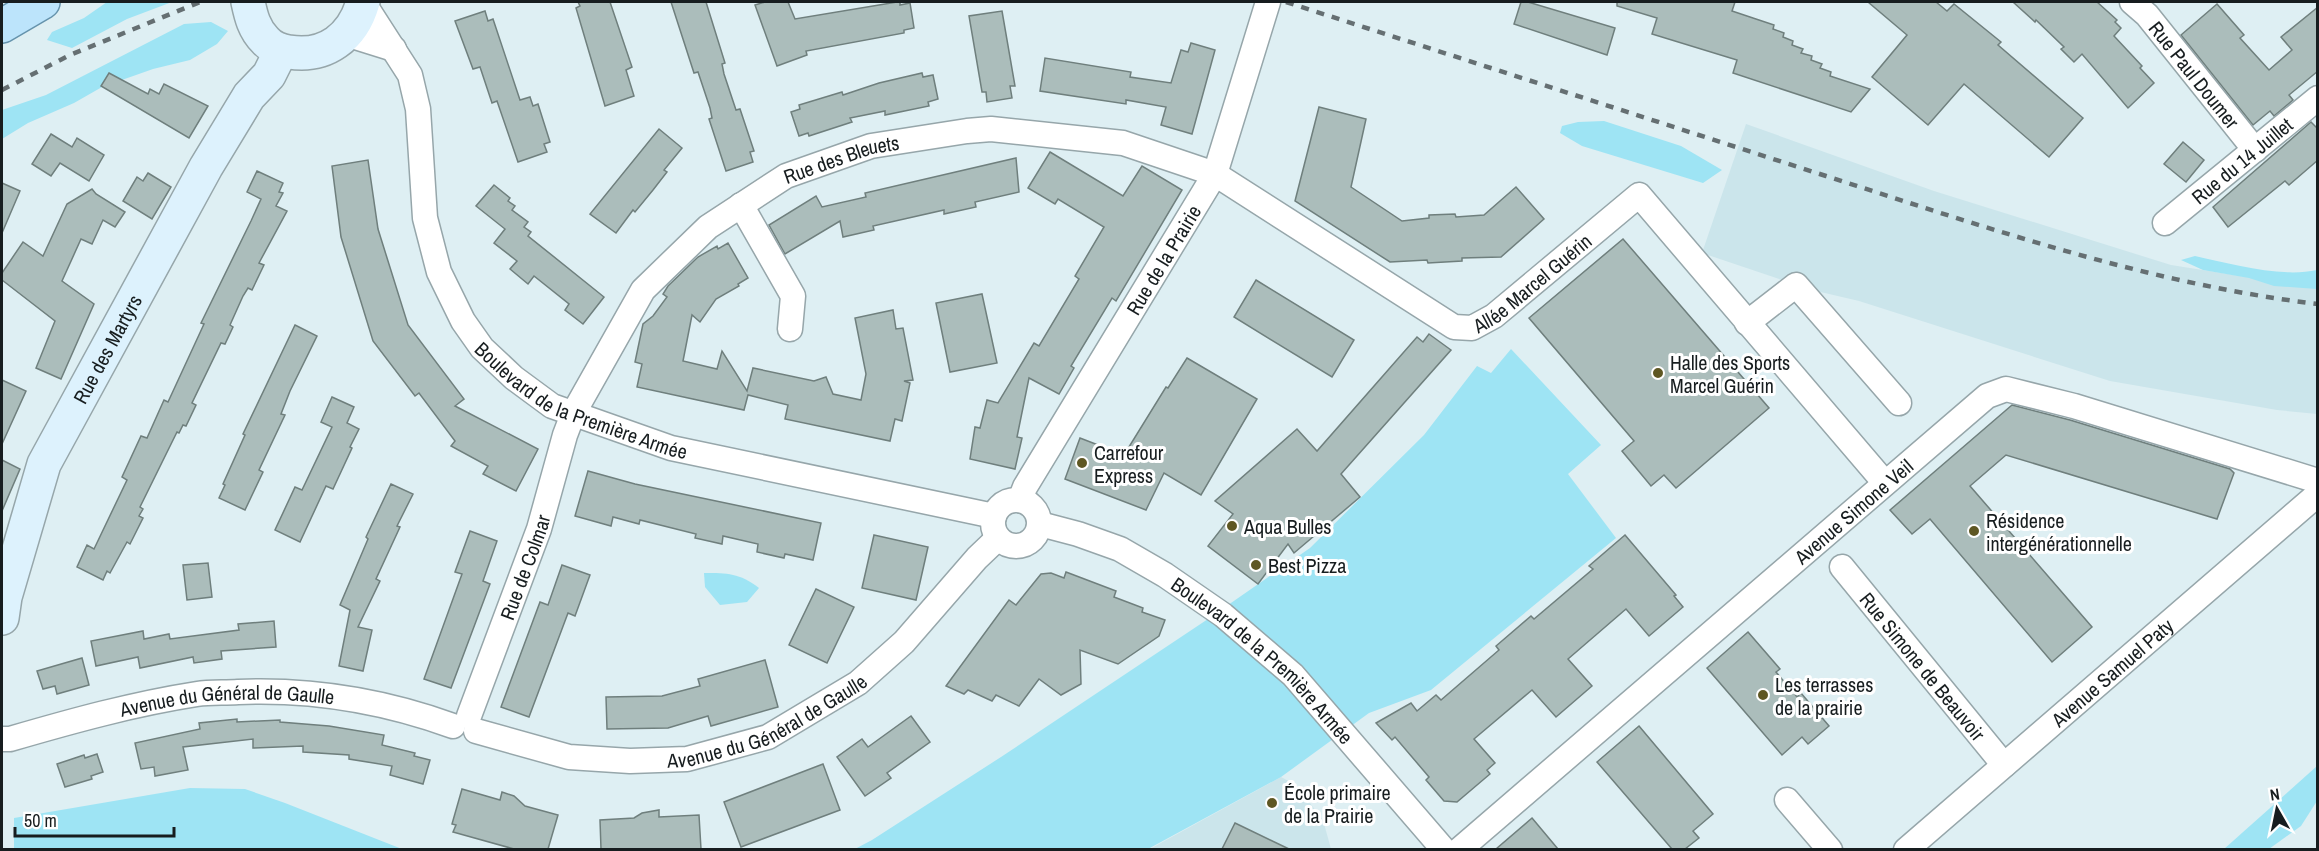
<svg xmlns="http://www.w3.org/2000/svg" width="2319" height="851" viewBox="0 0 2319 851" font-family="'Archivo Narrow',sans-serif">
	<rect width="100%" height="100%" fill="#deeff3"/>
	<g fill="#cbe5eb">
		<polygon points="1746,124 1934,191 2171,265 2317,288 2317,414 2277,410 2110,381 1859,301 1812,290 1796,273 1785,281 1702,253"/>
		<polygon points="1281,777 1296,785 1323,820 1331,849 1148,850"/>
	</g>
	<g fill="#9ee4f4">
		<polygon points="107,2 172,2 127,19 72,48 47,40 52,32 84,18"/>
		<polygon points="211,22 228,31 217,44 190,60 153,69 102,87 74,103 28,123 2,139 2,110 46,95 184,24"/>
		<polygon points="1604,121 1681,146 1722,170 1703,183 1582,146 1560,133 1562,126 1578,122"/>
		<path d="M2195 256C2232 264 2281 278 2317 270V289L2274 286 2249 278 2203 270 2181 260Z"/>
		<polygon points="1511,349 1601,445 1568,474 1616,538 1431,690 1369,713 1281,777 1148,849 853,850 872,840 1001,757 1205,621 1310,548 1424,435 1477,366 1491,373"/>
		<path d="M704 573C728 573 739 573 759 588L747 602 720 605 705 587Z"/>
		<polygon points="2317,766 2317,801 2301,826 2269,849 2224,849"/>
		<polygon points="190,788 245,789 285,803 402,849 14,849 14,818"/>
	</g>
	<g fill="#abbdbb" stroke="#6f7f7d" stroke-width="1.5">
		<polygon points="578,2 610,2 632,67 626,70 634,96 605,106 576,8 580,6"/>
		<polygon points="671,2 706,2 725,63 722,64 724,74 736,110 740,109 754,151 750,152 753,162 726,171 709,119 712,118 710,108 698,72 694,73"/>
		<polygon points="765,2 788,2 795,19 897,2 900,2 900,5 910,3 914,28 904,30 904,33 806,51 807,55 777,66 755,5"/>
		<polygon points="1521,2 1528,2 1615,28 1607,55 1514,24"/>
		<polygon points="1617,2 1735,2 1732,11 1774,25 1773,29 1784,33 1783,37 1793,41 1792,45 1803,49 1801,53 1812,56 1811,60 1822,64 1820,68 1831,72 1830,76 1870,89 1851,112 1733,73 1737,60 1652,34 1657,18 1617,6"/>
		<polygon points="1868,2 1936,2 1947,11 1954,4 2001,42 1998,45 2083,118 2049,157 1964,84 1928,125 1872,77 1907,35"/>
		<polygon points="2013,2 2097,2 2117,20 2115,22 2121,28 2114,36 2142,66 2140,68 2154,83 2128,108 2082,54 2074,62 2061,49 2064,47 2036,20 2035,22"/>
		<polygon points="2217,4 2244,35 2240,38 2269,70 2292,50 2281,37 2318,7 2318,71 2289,95 2293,100 2274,116 2270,111 2253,125 2181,35"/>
		<polygon points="485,11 488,21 493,19 520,100 530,97 533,106 538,104 550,142 544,144 547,152 518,162 497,101 492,103 480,67 473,69 455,21"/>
		<polygon points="1002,11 1015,86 1010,86 1012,98 987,102 986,92 982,92 969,16"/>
		<polygon points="1191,43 1215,50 1192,134 1161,125 1166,107 1126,100 1126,104 1040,91 1045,58 1131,72 1130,77 1171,83 1181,50 1188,52"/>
		<polygon points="109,73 148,94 150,89 159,94 164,84 208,106 189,138 101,86"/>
		<polygon points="922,73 923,77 933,75 938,99 928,102 929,106 885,115 885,111 850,118 852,122 809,136 808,133 799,136 791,112 800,109 799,105 842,92 843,95 879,83"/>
		<polygon points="1319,107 1366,119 1351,187 1402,221 1429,218 1429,215 1455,214 1456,217 1484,215 1516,187 1544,219 1501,257 1462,258 1462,261 1428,263 1427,260 1390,262 1295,201"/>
		<polygon points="2311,122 2318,129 2318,160 2289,185 2285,181 2228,227 2213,207"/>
		<polygon points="659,129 682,148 664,170 667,172 653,190 635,212 633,210 616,233 590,214"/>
		<polygon points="51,134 72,147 77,138 104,155 89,181 60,163 51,176 32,164"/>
		<polygon points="2183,142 2204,160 2186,182 2164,164"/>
		<polygon points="1050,152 1123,196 1142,166 1182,190 1116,301 1112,298 1071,366 1074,368 1059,394 1029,378 1017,437 1022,438 1015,469 970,459 975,427 980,428 987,400 998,403 1034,343 1039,346 1079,279 1075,276 1104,227 1058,199 1055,204 1028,188"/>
		<polygon points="1016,158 1019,192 975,202 976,207 944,214 944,210 873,226 874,230 843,237 840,221 785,254 769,225 816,196 822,207 866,197 865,193"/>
		<polygon points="368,160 378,229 408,325 464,399 455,406 538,449 516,491 483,474 488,466 451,446 455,441 419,393 415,396 373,341 341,237 332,166"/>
		<polygon points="257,171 283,183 279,192 283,193 276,206 287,211 259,263 264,265 252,290 248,288 243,296 230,325 233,327 225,344 221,343 192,403 196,405 186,426 183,425 179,433 177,432 140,507 143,509 139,516 143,518 130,544 127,542 110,573 107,571 103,580 77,567 87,545 94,549 127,480 122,477 141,436 147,438 164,400 168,402 204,324 201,323 251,221 261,199 247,192"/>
		<polygon points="148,173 171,187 152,219 123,201 137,177 143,181"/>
		<polygon points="2,183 20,191 2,233"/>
		<polygon points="494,185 510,198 508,201 515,206 512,210 528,222 524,227 531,232 528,236 604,297 583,324 565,310 569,304 534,276 528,284 510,269 517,261 494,243 505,229 476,206"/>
		<polygon points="92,189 96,194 125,212 115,227 103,220 92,244 81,239 62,281 94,304 61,379 36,368 55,321 2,280 2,273 23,242 43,256 67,204"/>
		<polygon points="1623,239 1769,408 1676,488 1664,475 1651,486 1622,451 1634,441 1529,318"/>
		<polygon points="728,243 748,278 738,284 739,286 716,299 700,322 692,315 683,361 717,369 722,351 747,391 753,368 814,381 826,377 833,394 861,400 866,374 855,318 893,310 896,329 903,328 913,380 904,381 910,383 902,421 895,419 890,441 785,419 788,405 748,395 744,410 637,387 642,364 635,362 643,324 653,316 667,297 663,294 668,286 698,257 717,246 718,249"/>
		<polygon points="1256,280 1354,340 1332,377 1234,317"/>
		<polygon points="982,294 997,363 950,372 936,303"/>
		<polygon points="295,325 317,336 290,391 281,414 285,415 259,470 263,472 245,510 219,498 225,485 223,484 245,435 243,434"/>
		<polygon points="1429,334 1451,350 1341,474 1360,497 1294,553 1288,544 1258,584 1208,546 1233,514 1215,501 1297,429 1317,451 1417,337 1423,342"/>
		<polygon points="1187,358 1257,399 1201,495 1164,473 1146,510 1065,479 1080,438 1124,455 1166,387 1168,388"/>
		<polygon points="2,380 26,391 2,444"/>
		<polygon points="332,397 354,407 347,423 359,429 350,447 352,448 333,489 326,486 300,542 275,530 295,487 302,490 332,427 321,422"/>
		<polygon points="2012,405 2070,420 2230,469 2234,473 2217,519 2006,455 1970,486 2092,627 2052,662 1930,519 1912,534 1890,510"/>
		<polygon points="2,460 20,469 2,511"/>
		<polygon points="588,471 635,484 821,523 813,560 785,554 784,558 757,552 758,544 723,536 722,544 695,538 696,534 640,520 639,524 613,517 611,526 575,516"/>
		<polygon points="391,484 413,494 397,526 400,527 376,579 380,581 358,627 372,630 363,671 339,666 350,610 340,605 368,539 366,537"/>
		<polygon points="470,531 497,541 483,581 490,584 451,688 424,679 462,574 455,572"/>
		<polygon points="874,535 928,547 916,600 862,588"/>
		<polygon points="1625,535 1676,595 1674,596 1683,607 1649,636 1626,609 1568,659 1592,686 1556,717 1532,690 1474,739 1495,763 1487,770 1490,774 1457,802 1444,801 1426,780 1429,777 1395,737 1392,740 1376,723 1411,703 1417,711 1436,695 1441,700 1499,650 1496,646 1531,616 1534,619 1593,569 1589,566"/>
		<polygon points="208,563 212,597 187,600 183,565"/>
		<polygon points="562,565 590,575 575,616 568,613 529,717 501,707 540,602 548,605"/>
		<polygon points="1066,572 1116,591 1114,597 1143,608 1142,612 1165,620 1159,636 1118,664 1080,650 1081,684 1061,695 1039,679 1019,706 996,695 992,701 968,690 964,694 946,686 1009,600 1016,605 1041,574 1051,573 1064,578"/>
		<polygon points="816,589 854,607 827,663 789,645"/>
		<polygon points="274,621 276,647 221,651 222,659 194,663 193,657 140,668 138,657 96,666 91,641 143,631 144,639 169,634 170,639 239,630 238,624"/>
		<polygon points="1748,632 1780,669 1776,672 1797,697 1801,693 1829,726 1808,744 1802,737 1782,755 1707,668"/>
		<polygon points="82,658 89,685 57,694 55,686 43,689 37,671"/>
		<polygon points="765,660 778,707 711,726 708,716 668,728 607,729 606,697 662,696 700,686 698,679"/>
		<polygon points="911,716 930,742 887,773 891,778 865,796 837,757 862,739 868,747"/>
		<polygon points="237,719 237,722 280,720 280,722 329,726 384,735 382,745 415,753 414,756 430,760 423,784 390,775 392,766 349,759 349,755 303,752 303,746 253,748 253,739 183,747 188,770 155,776 154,767 141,769 135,743 200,729 199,723"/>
		<polygon points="1639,726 1713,814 1693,831 1699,838 1685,849 1672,849 1597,762"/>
		<polygon points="97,754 103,772 91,776 92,779 65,787 57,764 84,755 85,758"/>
		<polygon points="823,764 840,810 741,847 724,802"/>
		<polygon points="462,789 500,800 502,792 514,796 525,806 558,815 548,849 514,849 453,832 456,825 452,824"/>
		<polygon points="659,810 659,817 699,815 701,849 601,849 600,820 634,818 642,813"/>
		<polygon points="1532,818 1558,849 1496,849"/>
		<polygon points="1235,823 1289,849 1222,849"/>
	</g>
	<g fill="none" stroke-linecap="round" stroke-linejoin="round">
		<defs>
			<g id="street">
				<path id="s1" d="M363 2 410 75 418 109 425 218 439 272 463 321 482 348 514 378 552 406 671 448 994 516"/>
				<path id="s2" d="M2132 2 2147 15 2255 150"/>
				<polyline points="346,34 394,49"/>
				<polyline points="741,205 793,296 790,329"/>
				<path id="s3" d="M2165 223 2318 98"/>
				<polyline points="1747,323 1796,285 1899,403"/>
				<circle cx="1016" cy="523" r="23"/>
				<path id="s4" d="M1020 500 1025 487 1215 174 1268 2"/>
				<path id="s5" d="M1040 524 1078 534 1120 549 1165 575 1223 615 1293 675 1444 850"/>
				<path id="s6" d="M1842 567 2004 765"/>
				<path id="s7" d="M469 716 539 529 565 435 573 414 643 290 708 227 786 176 871 146 967 131 991 129 1123 143 1215 174 1454 327 1472 328 1494 316 1639 195 1885 483"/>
				<path id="s8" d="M476 731 569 757 630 761 687 759 768 737 858 683 904 642 977 558 998 538"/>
				<path id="s9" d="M2 739H10C72 721 133 704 197 694 210 692 224 693 238 692 311 689 384 701 453 726"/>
				<polyline points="1787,800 1830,850"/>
				<path id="s10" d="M1459 850 1987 396 2006 389 2074 406 2318 481"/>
				<path id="s11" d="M1906 850 2318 494"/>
			</g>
			<g id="secondary">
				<path d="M248 2C251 16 254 29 265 40 271 47 281 51 289 52 326 58 353 37 363 2"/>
				<path id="s12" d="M2 618 5 597 44 464 206 167 249 96 269 75 281 51"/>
			</g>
			<polyline id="primary" points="2,26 43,2"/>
		</defs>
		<use href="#street" stroke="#96a6aa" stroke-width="27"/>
		<use href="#secondary" stroke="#96a6aa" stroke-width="36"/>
		<use href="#primary" stroke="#6593ac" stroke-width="36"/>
		<use href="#street" stroke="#fff" stroke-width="24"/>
		<use href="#secondary" stroke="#ddf2fd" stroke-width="33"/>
		<use href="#primary" stroke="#bce4fb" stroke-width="33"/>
		<g stroke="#656f72" stroke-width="4.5" stroke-dasharray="8 8" stroke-linecap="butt">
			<path d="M1286 2C1466 60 1646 118 1826 176 1988 228 2149 284 2318 304"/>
			<polyline points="2,90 70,55 200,2"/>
		</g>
	</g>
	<g fill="#5e5723" stroke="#fff" stroke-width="2">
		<circle cx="1658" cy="373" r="6"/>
		<circle cx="1082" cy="463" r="6"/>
		<circle cx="1232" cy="526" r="6"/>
		<circle cx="1974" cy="531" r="6"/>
		<circle cx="1256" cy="565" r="6"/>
		<circle cx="1763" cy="695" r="6"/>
		<circle cx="1272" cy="803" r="6"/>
	</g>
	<g text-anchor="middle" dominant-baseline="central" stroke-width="6" stroke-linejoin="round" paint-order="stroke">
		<g font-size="20" fill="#171d1f" stroke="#fff">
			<text stroke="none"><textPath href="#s2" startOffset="96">Rue Paul Doumer</textPath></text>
			<text stroke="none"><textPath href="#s7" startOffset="704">Rue des Bleuets</textPath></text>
			<text stroke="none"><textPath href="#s3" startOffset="99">Rue du 14 Juillet</textPath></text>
			<text stroke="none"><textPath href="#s4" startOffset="280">Rue de la Prairie</textPath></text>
			<text stroke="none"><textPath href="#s7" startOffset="1464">Allée Marcel Guérin</textPath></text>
			<text stroke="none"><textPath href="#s12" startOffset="291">Rue des Martyrs</textPath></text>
			<text stroke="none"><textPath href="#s1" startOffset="489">Boulevard de la Première Armée</textPath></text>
			<text stroke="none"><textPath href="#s10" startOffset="520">Avenue Simone Veil</textPath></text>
			<text stroke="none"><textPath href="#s7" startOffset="159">Rue de Colmar</textPath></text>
			<text stroke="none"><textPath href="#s5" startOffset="266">Boulevard de la Première Armée</textPath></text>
			<text stroke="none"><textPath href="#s6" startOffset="128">Rue Simone de Beauvoir</textPath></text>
			<text stroke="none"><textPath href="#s11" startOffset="272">Avenue Samuel Paty</textPath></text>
			<text stroke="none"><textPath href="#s9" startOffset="230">Avenue du Général de Gaulle</textPath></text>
			<text stroke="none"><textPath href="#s8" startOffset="303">Avenue du Général de Gaulle</textPath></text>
		</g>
		<g font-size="20" fill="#171d1f" stroke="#fff" text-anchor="start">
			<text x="1670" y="362">Halle des Sports<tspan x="1670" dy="23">Marcel Guérin</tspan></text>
			<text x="1094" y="452">Carrefour<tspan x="1094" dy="23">Express</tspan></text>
			<text x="1986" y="520">Résidence<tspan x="1986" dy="23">intergénérationnelle</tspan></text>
			<text x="1244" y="526">Aqua Bulles</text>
			<text x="1268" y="565">Best Pizza</text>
			<text x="1775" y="684">Les terrasses<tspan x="1775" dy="23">de la prairie</tspan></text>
			<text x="1284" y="792">École primaire<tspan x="1284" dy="23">de la Prairie</tspan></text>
		</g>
	</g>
	<rect width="2319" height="851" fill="none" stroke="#171d1f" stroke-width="6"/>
	<g transform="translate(2277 809) rotate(351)" stroke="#ffffff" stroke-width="4.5" paint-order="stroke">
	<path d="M0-4.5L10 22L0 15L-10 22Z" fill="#171d1f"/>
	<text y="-9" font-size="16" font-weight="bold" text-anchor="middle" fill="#171d1f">N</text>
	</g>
	<path d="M15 827v9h159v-9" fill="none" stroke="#171d1f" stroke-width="3"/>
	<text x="24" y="827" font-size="18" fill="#171d1f" stroke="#ffffff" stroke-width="4.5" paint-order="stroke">50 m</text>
</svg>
